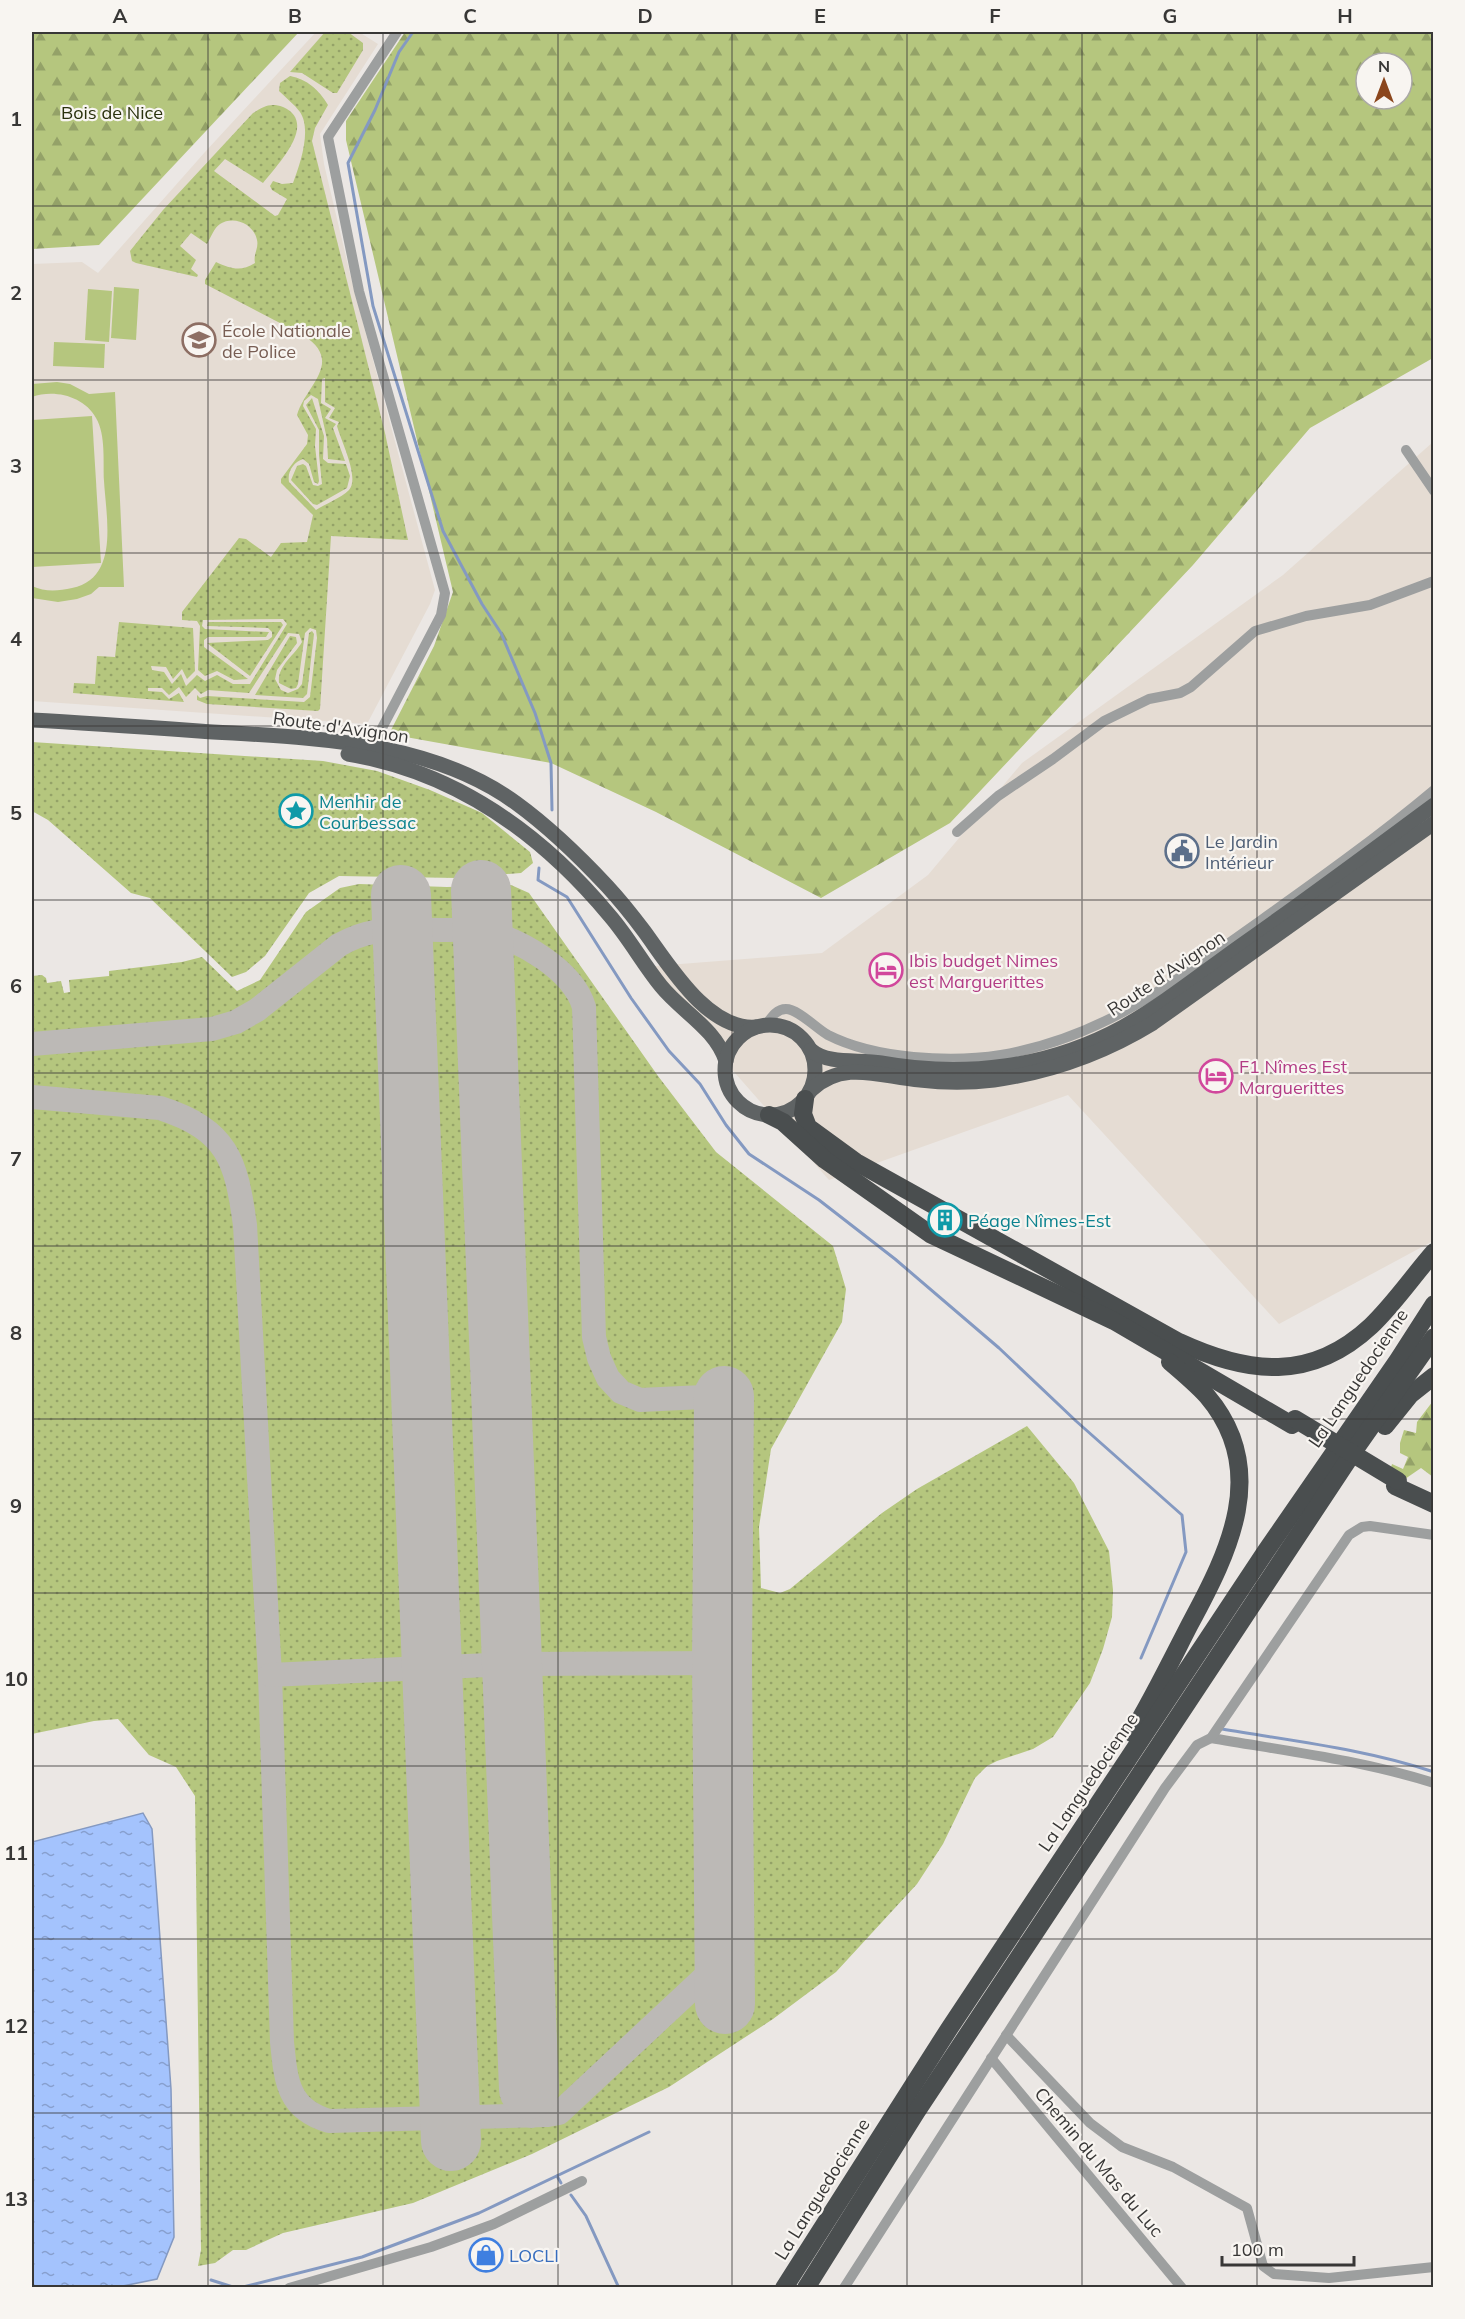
<svg xmlns="http://www.w3.org/2000/svg" width="1465" height="2319" viewBox="0 0 1465 2319" font-family="Mulish,sans-serif">
	<defs>
		<pattern id="grass-dots" width="8" height="8" patternUnits="userSpaceOnUse" patternTransform="scale(1.5)"><rect width="8" height="8" fill="#b5c67e"/><path d="M2 2h.1M6 6h.1" fill="none" stroke="#94a268" stroke-width="1.8" stroke-linecap="round"/></pattern>
		<pattern id="forest-firs" width="22" height="20" patternUnits="userSpaceOnUse" patternTransform="scale(1.5)"><rect width="22" height="20" fill="#b5c67e"/><path d="M5 1l3.5 6h-7zM16 11l3.5 6h-7z" fill="#94a268"/></pattern>
		<pattern id="water-ripples" width="26" height="14" patternUnits="userSpaceOnUse" patternTransform="scale(1.5)"><rect width="26" height="14" fill="#a4c3fd"/><path d="M2 4q2-2 4 0t4 0M15 11q2-2 4 0t4 0" fill="none" stroke="#879fce"/></pattern>
	</defs>
	<rect width="100%" height="100%" fill="#ebe7e4"/>
	<g fill="#e5dcd3">
		<polygon points="316,32 359,32 378,44 320,134 324,164 352,282 435,590 430,604 367,724 32,701 32,264 82,262 98,273 205,152"/>
		<polygon points="1433,442 1433,1241 1279,1324 1068,1095 829,1180 642,967 822,953 928,875 1022,763 1283,575"/>
	</g>
	<g fill="url(#grass-dots)" fill-rule="evenodd">
		<polygon points="325,32 348,32 363,43 363,50 337,93 333,93 302,73 290,72"/>
		<path d="M290 76C307 79 319 90 328 105L315 128 312 141 385 433 408 540 331 536 320 709 318 711 207 704 197 700V695L200 698 207 696 304 702 310 697 317 638 316 630 310 628 305 633 298 684 296 688 291 689 279 683C277 666 294 656 302 642L299 634 288 633 249 693 208 690 201 694 195 688 186 697 179 687 169 695 162 688H148V691L162 692 169 699 179 693 184 702 73 693 74 683 95 684 97 656 115 657 119 622 193 628 195 671 187 679 182 669 173 679 166 667 151 666 152 670 164 672 172 684 181 674 186 686 197 675 205 681 217 675 233 684H250L287 624 283 619 203 620 202 626 205 629 269 632 266 637H208L204 640V647L248 679 234 680 217 671 205 676 198 670 200 626 197 621 182 620V612L239 538 246 539 271 557 281 543 307 542 313 515 281 483V479L307 444 308 435 297 415C306 385 345 362 303 335L205 284V280L216 262C231 269 241 272 255 263 253 254 259 248 257 240 254 224 234 215 220 224 214 228 211 237 207 244L191 233 180 246 196 260 191 269 198 275 197 277 136 263 132 261 130 251 163 210 253 113C263 107 270 102 283 107 319 123 277 165 263 183L225 159 214 171 275 216 278 215 287 199 272 190 270 186 273 181 282 184 293 183C300 164 312 130 300 112 294 104 286 98 279 91L280 83ZM325 378V402L335 408 329 418 339 422 337 426C341 441 360 478 349 490 341 498 325 504 316 510L289 482C287 471 294 462 303 459L309 464 314 482 318 484 319 481 315 446 316 429 303 406 304 401 311 395 318 399 327 439 328 459 345 461 333 428 336 424 325 418 331 409 321 403 322 379Z"/>
		<polygon points="312,398 324,436 323,459 328,463 346,464 350,476 347,488 317,505 313,504 291,480 297,466 303,464 306,466 313,485 318,486 322,484 319,455 319,430 306,405"/>
		<polygon points="208,622 281,622 283,625 250,676 207,643 268,640 272,637 272,632 268,628 207,626"/>
		<polygon points="312,631 314,634 307,694 303,698 255,695 290,636 296,637 297,643 277,670 275,679 281,690 288,693 298,689 302,684 309,633"/>
		<polygon points="32,742 323,761 377,771 430,790 482,813 530,852 533,863 521,873 457,878 339,876 309,893 265,956 246,972 232,977 150,898 131,893 48,820 32,811"/>
		<polygon points="359,884 447,887 511,885 529,893 658,1076 716,1152 833,1246 846,1289 842,1322 771,1449 759,1527 761,1588 780,1593 790,1589 882,1513 917,1489 1027,1426 1074,1483 1109,1551 1113,1590 1112,1617 1103,1649 1090,1683 1053,1737 1033,1749 997,1761 987,1766 975,1778 943,1844 917,1884 836,1972 773,2019 669,2087 532,2154 413,2203 283,2233 246,2250 233,2250 215,2263 198,2266 201,2250 195,1796 176,1767 149,1755 118,1719 94,1721 32,1734 32,976 42,975 46,978 47,983 61,981 64,993 70,992 69,980 109,976 109,971 182,962 202,957 237,991 260,980 306,912 340,888"/>
	</g>
	<g fill="url(#forest-firs)" fill-rule="evenodd">
		<polygon points="32,32 299,32 99,245 32,249"/>
		<path d="M405 32H1433V358L1310 428 1193 565 950 823 821 898 656 812 551 763 389 734 434 646 453 592 346 140V121ZM1366 63H1402V99H1366Z"/>
		<polygon points="1433,1401 1433,1477 1421,1468 1405,1479 1390,1471 1392,1464 1403,1469 1408,1457 1400,1453 1400,1443 1404,1430 1416,1433 1417,1422"/>
	</g>
	<g fill="#b5c67e">
		<polygon points="114,287 139,289 136,340 111,338"/>
		<polygon points="88,289 112,291 109,342 85,340"/>
		<polygon points="54,342 105,344 104,368 53,366"/>
		<path d="M57 382 70 384 89 394 115 392 124 587H99L91 594 77 599 58 602 32 598V586C45 592 58 591 72 588 120 578 106 517 104 481 103 462 106 435 96 418 84 396 54 389 32 397V384Z"/>
		<polygon points="92,416 101,563 32,567 32,420"/>
	</g>
	<polygon fill="url(#water-ripples)" stroke="#8499c1" stroke-width="1.5" points="143,1813 152,1829 171,2089 174,2237 157,2279 118,2287 32,2287 32,1842"/>
	<g fill="none" stroke-linecap="round" stroke-linejoin="round">
		<g stroke="#8499c1" stroke-width="3">
			<polyline points="413,32 399,52 375,110 348,163 373,306 443,531 482,604 501,633 535,713 551,763 552,810"/>
			<polyline points="539,868 538,880 567,897 631,998 669,1051 700,1084 726,1125 749,1154 819,1200 895,1259 999,1348 1076,1421 1182,1515 1186,1552 1141,1658"/>
			<path d="M1222 1729C1292 1741 1366 1749 1434 1772"/>
			<polyline points="557,2176 561,2183"/>
			<polyline points="571,2195 586,2216 619,2288"/>
			<polyline points="211,2280 236,2288"/>
			<polyline points="239,2288 362,2257 479,2213 649,2132"/>
		</g>
		<g stroke="#bcb9b6" stroke-width="24">
			<path d="M32 1044 212 1029 236 1022 257 1010 339 945C350 939 361 934 374 932 398 928 424 930 448 930 460 930 473 929 485 931 521 940 573 970 584 1007L594 1337 599 1358 608 1378 621 1392 640 1400 724 1396"/>
			<path d="M32 1097 160 1108C228 1130 236 1160 245 1225L270 1675 282 2042C286 2080 287 2109 329 2121L548 2115 559 2113 725 1958"/>
			<polyline points="270,1675 512,1664 722,1663"/>
			<polyline points="529,2089 531,2116"/>
		</g>
		<g stroke="#bcb9b6" stroke-width="60">
			<polyline points="481,890 529,2089"/>
			<polyline points="401,895 451,2141"/>
			<polyline points="724,1396 722,1663 725,2004"/>
		</g>
		<g stroke="#9d9f9f" stroke-width="10">
			<polyline points="1406,450 1434,491"/>
			<polyline points="376,748 381,730 441,615 445,593 359,291 328,137 397,32"/>
			<polyline points="957,832 998,796 1053,759 1104,721 1149,699 1180,693 1191,687 1255,631 1306,616 1370,605 1434,581"/>
			<path d="M766 1025C771 1018 776 1009 786 1009 798 1009 817 1029 828 1035 875 1059 951 1063 1001 1055 1106 1037 1176 980 1260 921 1319 879 1378 837 1434 790"/>
			<path d="M1211 1738C1286 1751 1361 1760 1434 1783"/>
			<polyline points="1006,2035 1090,2123 1122,2147 1173,2167 1247,2208 1263,2266 1274,2274 1329,2278 1434,2267"/>
			<polyline points="991,2058 1182,2288"/>
			<polyline points="289,2288 431,2247 494,2224 582,2181"/>
			<polyline points="844,2288 1165,1788 1197,1745 1211,1738 1349,1535 1362,1527 1370,1526 1434,1535"/>
		</g>
		<g stroke="#5f6364" stroke-width="15">
			<path d="M32 720C87 723 143 727 199 731 305 738 427 738 516 803 549 827 579 856 607 886 620 900 632 915 644 931 669 965 708 1031 756 1027"/>
			<path d="M348 754C456 772 541 833 610 916 629 938 643 964 661 986 682 1012 715 1028 726 1061"/>
			<circle cx="770" cy="1070" r="45"/>
			<path d="M811 1050C828 1065 859 1059 881 1063 964 1078 1048 1068 1123 1027 1164 1004 1201 974 1239 947 1305 901 1369 853 1434 805"/>
			<path d="M811 1090C844 1059 881 1077 920 1080 945 1083 969 1083 994 1080 1051 1072 1104 1053 1153 1023L1434 823"/>
		</g>
		<g stroke="#4a4e4f" stroke-width="18">
			<path d="M805 1099 803 1114 808 1127 856 1162 1179 1342C1248 1374 1311 1382 1371 1326 1394 1304 1413 1276 1434 1252"/>
			<polyline points="769,1115 783,1122 825,1160 930,1234 1114,1321 1292,1425"/>
			<polyline points="1385,1426 1410,1395 1434,1376"/>
			<polyline points="1395,1486 1434,1504"/>
			<path d="M1132 1733C1153 1698 1171 1661 1190 1624 1229 1552 1270 1470 1207 1396 1196 1384 1183 1373 1170 1362"/>
			<polyline points="784,2288 949,2029 1266,1551 1398,1360 1434,1304"/>
			<polyline points="806,2288 917,2111 1358,1445 1434,1337"/>
		</g>
		<polyline stroke="#4a4e4f" stroke-width="18" points="1295,1419 1398,1481"/>
	</g>
	<path fill="none" stroke="#383736" stroke-width="1.5" stroke-opacity="0.55" d="M208 32V2288M383 32V2288M558 32V2288M732 32V2288M907 32V2288M1082 32V2288M1257 32V2288M32 206H1434M32 380H1434M32 553H1434M32 726H1434M32 900H1434M32 1073H1434M32 1246H1434M32 1419H1434M32 1593H1434M32 1766H1434M32 1939H1434M32 2113H1434"/>
	<defs>
		<symbol id="university-ring" viewBox="-11 -11 22 22"><circle r="9.5" fill="#f8f5f1" stroke="#8d6e63" stroke-width="1.5"/><path d="M0-5L7-2L0 1L-7-2ZM-4 1L0 2.5L4 1V4Q0 6-4 4Z" fill="#8d6e63"/></symbol>
		<symbol id="sight-ring" viewBox="-11 -11 22 22"><circle r="9.5" fill="#f8f5f1" stroke="#0f9aa8" stroke-width="1.5"/><path d="M0-6L1.8-2.2L6-1.7L2.9 1.2L3.7 5.4L0 3.3L-3.7 5.4L-2.9 1.2L-6-1.7L-1.8-2.2Z" fill="#0f9aa8"/></symbol>
		<symbol id="civic-ring" viewBox="-11 -11 22 22"><circle r="9.5" fill="#f8f5f1" stroke="#5c6f8a" stroke-width="1.5"/><path d="M-.6-6.5H3V-4.5H.6V-3L4-1V1h2V6H-6V1h2V-1L-.6-3ZM-1.2 2.5V6h2.4V2.5Z" fill="#5c6f8a"/></symbol>
		<symbol id="hotel-ring" viewBox="-11 -11 22 22"><circle r="9.5" fill="#f8f5f1" stroke="#d1479c" stroke-width="1.5"/><path d="M-6-4.5h1.5V1H6V5H4.5V3h-9V5H-6ZM-4 0a1.8 1.8 0 1 1 3.6 0ZM.5 0V-2.5h3Q6-2.5 6 0Z" fill="#d1479c"/></symbol>
		<symbol id="building-ring" viewBox="-11 -11 22 22"><circle r="9.5" fill="#f8f5f1" stroke="#0f9aa8" stroke-width="1.5"/><path d="M-4-6H4V6H1V3H-1V6H-4ZM-2.5-4.3h1.7v1.8h-1.7ZM.8-4.3h1.7v1.8H.8ZM-2.5-1h1.7V.8h-1.7ZM.8-1h1.7V.8H.8Z" fill="#0f9aa8"/></symbol>
		<symbol id="shop-ring" viewBox="-11 -11 22 22"><circle r="9.5" fill="#f8f5f1" stroke="#3f7fe0" stroke-width="1.5"/><path d="M-5-2.5h2.3a2.7 3.5 0 0 1 5.4 0H5L5.5 6h-11ZM-1.5-2.5h3a1.5 2.3 0 0 0-3 0Z" fill="#3f7fe0"/></symbol>
	</defs>
	<g fill-rule="evenodd">
		<use href="#university-ring" x="180" y="321" width="38" height="38"/>
		<use href="#sight-ring" x="277" y="792" width="38" height="38"/>
		<use href="#civic-ring" x="1163" y="832" width="38" height="38"/>
		<use href="#hotel-ring" x="867" y="951" width="38" height="38"/>
		<use href="#hotel-ring" x="1197" y="1057" width="38" height="38"/>
		<use href="#building-ring" x="926" y="1201" width="38" height="38"/>
		<use href="#shop-ring" x="467" y="2236" width="38" height="38"/>
	</g>
	<g text-anchor="middle" dominant-baseline="central" stroke-width="4.5" stroke-linejoin="round" paint-order="stroke">
		<g font-size="18" fill="#2a310d" stroke="#f8f5f1">
			<text x="112" y="112">Bois de Nice</text>
		</g>
		<g font-size="18" fill="#785e54" stroke="#f8f5f1" text-anchor="start">
			<text x="222" y="330">École Nationale<tspan x="222" dy="21">de Police</tspan></text>
		</g>
		<g font-size="18" fill="#383736" stroke="#f8f5f1">
			<text transform="translate(341 727) rotate(8)">Route d'Avignon</text>
			<text transform="translate(1166 973) rotate(-34)">Route d'Avignon</text>
			<text transform="translate(1358 1378) rotate(-56)">La Languedocienne</text>
			<text transform="translate(1088 1782) rotate(-56)">La Languedocienne</text>
			<text transform="translate(1099 2162) rotate(50)">Chemin du Mas du Luc</text>
			<text transform="translate(822 2189) rotate(-58)">La Languedocienne</text>
		</g>
		<g font-size="18" fill="#0d838f" stroke="#f8f5f1" text-anchor="start">
			<text x="319" y="801">Menhir de<tspan x="319" dy="21">Courbessac</tspan></text>
			<text x="968" y="1220">Péage Nîmes-Est</text>
		</g>
		<g font-size="18" fill="#4e5e75" stroke="#f8f5f1" text-anchor="start">
			<text x="1205" y="841">Le Jardin<tspan x="1205" dy="21">Intérieur</tspan></text>
		</g>
		<g font-size="18" fill="#b23c85" stroke="#f8f5f1" text-anchor="start">
			<text x="909" y="960">Ibis budget Nimes<tspan x="909" dy="21">est Marguerittes</tspan></text>
			<text x="1239" y="1066">F1 Nîmes Est<tspan x="1239" dy="21">Marguerittes</tspan></text>
		</g>
		<g font-size="18" fill="#366cbe" stroke="#f8f5f1" text-anchor="start">
			<text x="509" y="2255">LOCLI</text>
		</g>
	</g>
	<rect width="1465" height="2319" fill="none" stroke="#f8f5f1" stroke-width="66"/>
	<g transform="translate(1384 81)"><circle r="28" fill="#f8f5f1" stroke="#aba9a6" stroke-width="1.5"/>
	<path d="M0-4.5L10 22L0 15L-10 22Z" fill="#8b461d"/>
	<text y="-9" font-size="16" font-weight="bold" text-anchor="middle" fill="#383736">N</text>
	</g>
	<path d="M1222 2256v9h132v-9" fill="none" stroke="#383736" stroke-width="3"/>
	<text x="1231" y="2256" font-size="18" fill="#383736" stroke="#f8f5f1" stroke-width="4.5" paint-order="stroke">100 m</text>
	<rect x="33" y="33" width="1399" height="2253" fill="none" stroke="#383736" stroke-width="2"/>
	<g font-size="20" text-anchor="middle" font-weight="bold" fill="#383736">
		<text x="120" y="23">A</text>
		<text x="295" y="23">B</text>
		<text x="470" y="23">C</text>
		<text x="645" y="23">D</text>
		<text x="820" y="23">E</text>
		<text x="995" y="23">F</text>
		<text x="1170" y="23">G</text>
		<text x="1345" y="23">H</text>
		<text x="16" y="126">1</text>
		<text x="16" y="300">2</text>
		<text x="16" y="473">3</text>
		<text x="16" y="646">4</text>
		<text x="16" y="820">5</text>
		<text x="16" y="993">6</text>
		<text x="16" y="1166">7</text>
		<text x="16" y="1340">8</text>
		<text x="16" y="1513">9</text>
		<text x="16" y="1686">10</text>
		<text x="16" y="1860">11</text>
		<text x="16" y="2033">12</text>
		<text x="16" y="2206">13</text>
	</g>
</svg>
